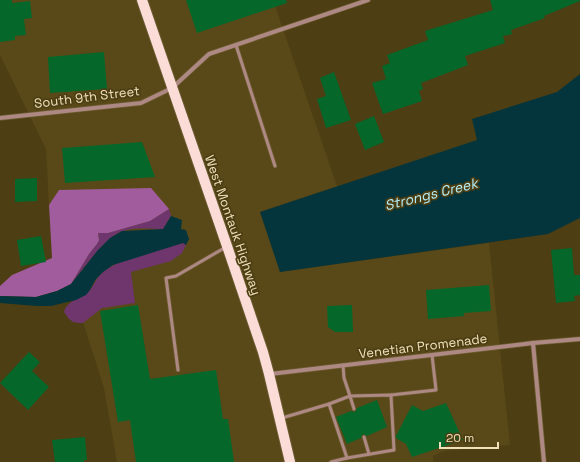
<svg xmlns="http://www.w3.org/2000/svg" width="580" height="462" viewBox="0 0 580 462" font-family="'Space Grotesk',sans-serif">
	<rect width="100%" height="100%" fill="#4d3e13"/>
	<polygon fill="#5a4918" points="0,0 273,0 337,186 260,212 280,272 489,243 510,445 444,451 433,456 433,462 117,462 104,388 71,284 108,233 150,221 169,209 59,190 49,205 46,149 0,55"/>
	<g fill="#6f356d">
		<path d="M169 209 171 216 163 229C150 229 135 227 123 231 105 236 83 270 71 284L89 254 97 244 99 236 97 232 108 233 150 221Z"/>
		<path d="M183 243 186 245 182 253 171 261 131 272 135 303 102 308 83 323H79L73 322 69 319 64 312C67 300 82 298 89 291 94 286 96 278 102 273 118 258 160 250 183 243Z"/>
	</g>
	<polygon fill="#a15c9e" points="151,188 169,209 150,221 108,233 98,233 99,240 97,244 89,254 71,284 57,291 36,297 0,296 0,286 12,275 52,258 49,205 59,190"/>
	<g fill="#04353c">
		<polygon points="580,74 580,218 548,234 280,272 260,212 477,140 472,119 557,92"/>
		<polygon points="171,216 182,220 181,229 186,230 189,239 186,245 183,243 113,265 103,272 96,279 90,290 86,295 76,300 51,306 37,306 0,303 0,296 36,297 57,291 71,284 98,250 110,238 122,231 163,229"/>
	</g>
	<g fill="#05672a">
		<polygon points="0,0 12,0 12,3 30,1 32,18 24,19 26,35 15,36 15,40 0,42"/>
		<polygon points="186,0 286,0 287,3 197,33"/>
		<polygon points="490,0 580,0 580,1 544,16 545,18 511,30 512,34 503,36 505,43 465,56 468,65 421,83 423,89 419,91 422,101 383,114 372,83 386,79 382,66 390,63 387,55 428,40 425,31 493,10"/>
		<polygon points="104,52 107,89 50,93 48,57"/>
		<polygon points="334,72 351,120 326,128 317,99 326,96 320,78"/>
		<polygon points="374,116 384,142 365,150 355,124"/>
		<polygon points="142,142 155,177 65,183 62,148"/>
		<polygon points="37,178 37,201 15,202 15,179"/>
		<polygon points="41,236 46,262 21,266 17,240"/>
		<polygon points="572,248 574,275 580,275 580,295 574,296 575,301 556,303 551,250"/>
		<polygon points="489,285 491,311 464,313 464,316 428,319 426,290"/>
		<polygon points="138,305 150,379 216,370 223,419 228,419 234,462 136,462 130,420 118,422 100,311"/>
		<polygon points="352,305 353,332 335,332 328,327 327,306"/>
		<polygon points="29,352 40,362 32,371 49,387 28,410 0,383"/>
		<polygon points="377,400 387,427 367,436 363,434 361,438 347,444 336,417 351,411 355,412 357,408"/>
		<polygon points="446,403 463,440 412,457 406,444 396,438 396,436 412,405 423,411"/>
		<polygon points="85,437 87,460 84,460 84,462 55,462 52,440"/>
	</g>
	<g fill="none" stroke-linecap="round" stroke-linejoin="round">
		<defs>
			<g id="lane">
				<polyline points="236,45 275,166"/>
				<polyline points="343,365 344,378 350,396 391,395 394,450 347,458"/>
				<polyline points="178,370 166,278 176,276 226,247"/>
				<polyline points="391,395 436,390 432,355"/>
				<polyline points="329,404 350,396 354,409"/>
				<polyline points="282,418 329,404 347,458 331,462"/>
				<polyline points="364,437 369,454"/>
			</g>
			<g id="street">
				<polyline points="0,118 141,103 172,88 209,54 368,0"/>
				<polyline points="533,343 544,462"/>
				<polyline points="270,374 533,343 580,339"/>
			</g>
			<polyline id="primary" points="142,0 227,246 263,352 269,374 290,462"/>
		</defs>
		<use href="#lane" stroke="#6a5b31" stroke-width="4.5"/>
		<use href="#street" stroke="#6a5b31" stroke-width="5.5"/>
		<use href="#primary" stroke="#6a5b31" stroke-width="12"/>
		<use href="#lane" stroke="#ae8882" stroke-width="3"/>
		<use href="#street" stroke="#ae8882" stroke-width="4"/>
		<use href="#primary" stroke="#fbdcd7" stroke-width="10"/>
	</g>
	<g text-anchor="middle" dominant-baseline="central" stroke-width="3.5" stroke-linejoin="round" paint-order="stroke">
		<g font-size="13" fill="#f0e1bb" stroke="#4d3e13">
			<text transform="translate(87 97) rotate(-7)">South 9th Street</text>
			<text transform="translate(233 225) rotate(71)">West Montauk Highway</text>
			<text transform="translate(423 346) rotate(-7)">Venetian Promenade</text>
		</g>
		<g font-size="14" font-style="italic" fill="#b3eff9" stroke="#4d3e13">
			<text transform="translate(431 194) rotate(-14)">Strongs Creek</text>
		</g>
	</g>
	<path d="M440 442v6h58v-6" fill="none" stroke="#f0e1bb" stroke-width="2"/>
	<text x="446" y="442" font-size="12" fill="#f0e1bb" stroke="#4d3e13" stroke-width="3" paint-order="stroke">20 m</text>
</svg>
